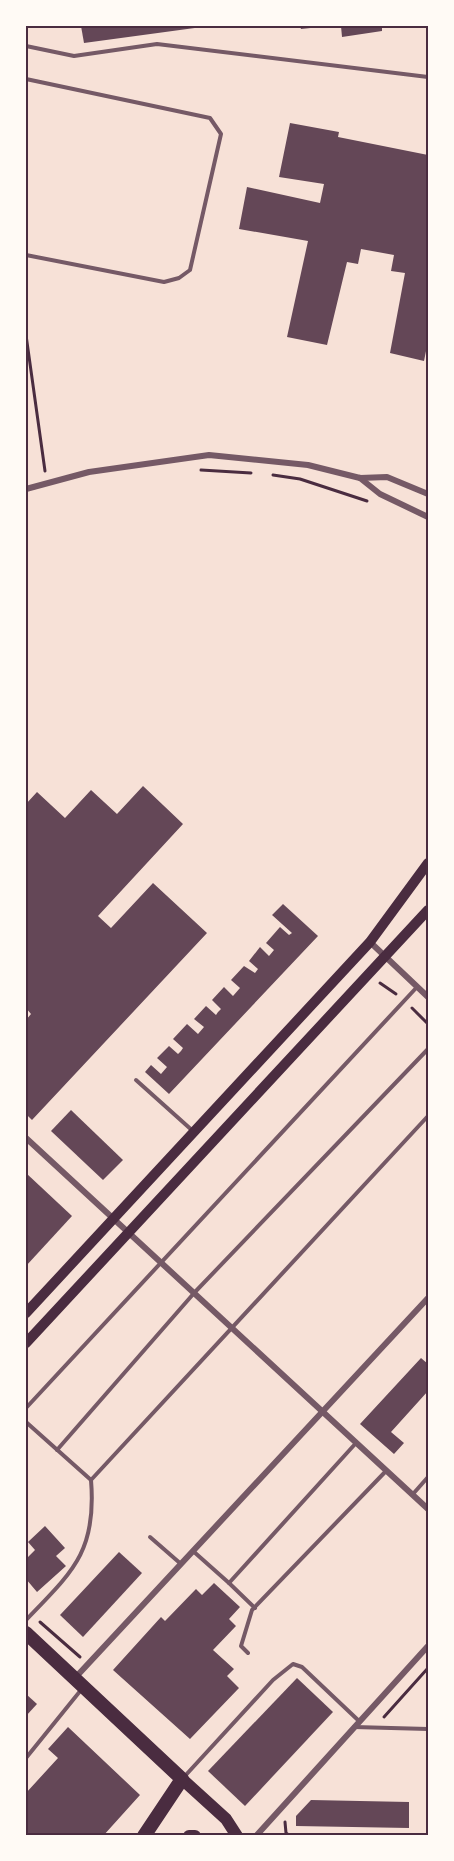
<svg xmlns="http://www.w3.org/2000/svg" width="454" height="1861" viewBox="0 0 454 1861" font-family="Inter,sans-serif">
	<rect width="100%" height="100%" fill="#f7e1d7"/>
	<g fill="#644757">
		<polygon points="81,26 202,26 202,27 84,43"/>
		<polygon points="300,26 320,26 320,27 301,29"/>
		<polygon points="341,26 382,26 382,31 342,37"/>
		<polygon points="290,123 339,132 338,137 428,155 428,341 424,361 390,353 405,273 391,271 394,255 361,249 358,264 347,262 327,345 287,337 308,241 239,229 247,187 320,203 324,184 279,177"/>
		<polygon points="143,786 183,824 98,916 111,928 153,883 207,933 32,1120 26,1114 26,1020 31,1014 26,1008 26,804 37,792 65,818 91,790 117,814"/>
		<polygon points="283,904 318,936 169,1094 145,1072 151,1065 161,1074 167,1067 157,1058 169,1046 178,1054 181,1051 183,1048 173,1039 187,1024 198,1034 204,1027 194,1019 206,1006 216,1015 218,1012 221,1009 212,1000 224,987 233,996 240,988 231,980 244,966 255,973 258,969 249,961 260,947 269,956 274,950 266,943 280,927 289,935 292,933 272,915"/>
		<polygon points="71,1110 123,1160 103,1180 51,1131"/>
		<polygon points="26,1173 72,1216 26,1266"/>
		<polygon points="421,1358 428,1364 428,1391 391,1432 404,1443 394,1454 360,1424"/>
		<polygon points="45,1526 65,1548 56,1556 66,1566 37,1592 26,1579 26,1559 35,1550 28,1542"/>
		<polygon points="119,1552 142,1573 83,1637 60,1615"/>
		<polygon points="214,1583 240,1607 229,1619 236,1626 213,1650 234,1669 227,1676 239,1688 190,1739 113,1670 161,1617 165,1621 196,1589 202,1595"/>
		<polygon points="297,1678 333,1712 245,1806 208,1771"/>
		<polygon points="26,1694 37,1704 26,1716"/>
		<polygon points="68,1727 140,1795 103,1836 26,1836 26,1793 58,1758 48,1749"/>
		<polygon points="311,1800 409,1802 409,1828 296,1826 296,1816"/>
	</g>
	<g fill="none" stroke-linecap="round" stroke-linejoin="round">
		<g stroke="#4a2c40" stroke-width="3">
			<polyline points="26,335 45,471"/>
			<polyline points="201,470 251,473"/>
			<polyline points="273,475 300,479 367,501"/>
			<polyline points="380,983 396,994"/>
			<polyline points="412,1008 428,1024"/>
			<polyline points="40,1622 80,1657"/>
			<polyline points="384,1717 428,1668"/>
			<polyline points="285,1822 286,1833 290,1836"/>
		</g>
		<g stroke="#755966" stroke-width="4">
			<polyline points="26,46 74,56 157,44 428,77"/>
			<polyline points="26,79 210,118 221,134 190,270 179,278 164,282 26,255"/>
			<polyline points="136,1080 194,1132"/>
			<polyline points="26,1408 417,987"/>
			<polyline points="26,1422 91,1480"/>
			<polyline points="57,1450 195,1292 428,1049"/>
			<polyline points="413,1494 428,1477"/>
			<polyline points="150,1537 181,1564"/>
			<polyline points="193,1551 229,1583 356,1443"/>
			<polyline points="229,1583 255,1608"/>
			<path d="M26 1620C72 1572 97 1552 91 1480L428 1116"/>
			<polyline points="248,1653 241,1646 252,1610 386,1471"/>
			<polyline points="354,1727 428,1729"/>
			<polyline points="26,1758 81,1690"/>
			<polyline points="184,1777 273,1680 293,1664 302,1667 359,1721"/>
		</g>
		<g stroke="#755966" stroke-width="6">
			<polyline points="360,478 380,494 428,517"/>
			<polyline points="26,489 89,472 209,455 308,465 360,478 387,477 428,494"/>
			<polyline points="370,942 428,997"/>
			<polyline points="26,1138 428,1509"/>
			<polyline points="75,1678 428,1298"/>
			<polyline points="256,1836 428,1646"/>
		</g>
		<g stroke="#4a2c40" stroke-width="10">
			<polyline points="26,1313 370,942 428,863"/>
			<polyline points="26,1343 428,910"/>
		</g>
		<g stroke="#4a2c40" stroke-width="12">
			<polyline points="182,1779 226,1819 237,1836"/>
			<polyline points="189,1836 195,1836"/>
		</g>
		<polyline stroke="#4a2c40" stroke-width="14" points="26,1633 182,1779 144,1836"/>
	</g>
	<rect width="454" height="1861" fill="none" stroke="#fffaf5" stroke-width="54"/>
	<rect x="27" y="27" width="400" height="1807" fill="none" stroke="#4a2c40" stroke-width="2"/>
</svg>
